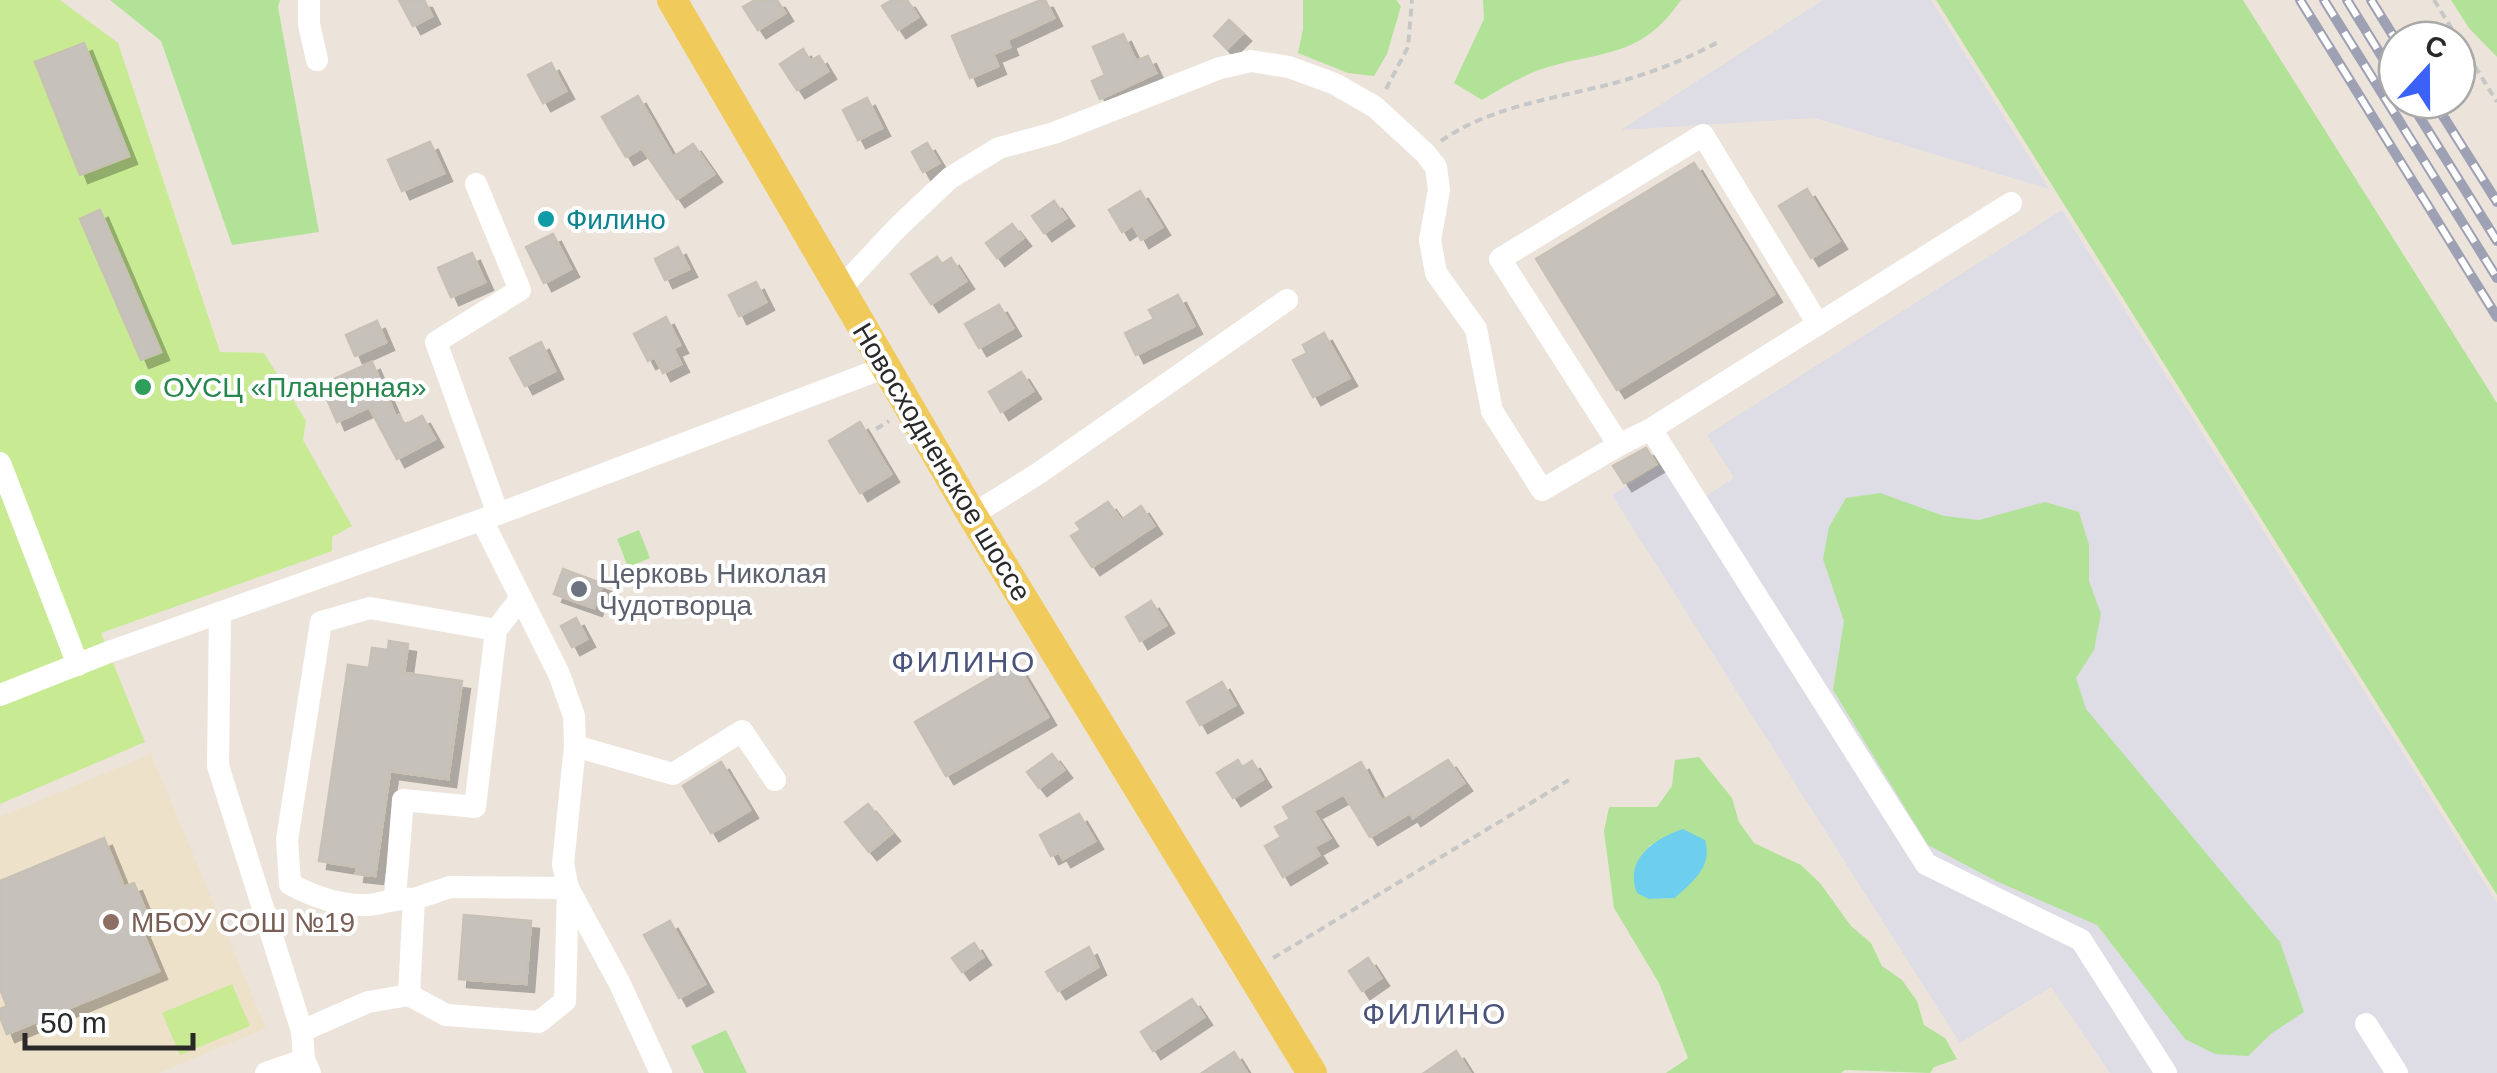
<svg xmlns="http://www.w3.org/2000/svg" width="2497" height="1073" viewBox="0 0 2497 1073" font-family="Helvetica,sans-serif">
	<defs>
		<filter id="shadow"><feDropShadow dx="8" dy="8" stdDeviation="0" flood-color="#0004"/></filter>
	</defs>
	<rect width="100%" height="100%" fill="#ece4db"/>
	<g fill="#dedce4">
		<polygon points="1823,0 1931,0 2049,189 1815,118 1621,130"/>
		<polygon points="2062,210 2497,903 2497,1073 2110,1073 2051,987 1960,1043 1612,495 1664,462 1692,505 1734,478 1707,435"/>
	</g>
	<polygon fill="#ede1ca" points="151,754 266,1028 159,1073 0,1073 0,817"/>
	<g fill="#b2e297" fill-rule="evenodd">
		<polygon points="110,0 280,0 278,7 319,232 232,245 161,41"/>
		<polygon points="1303,0 1396,0 1401,6 1387,54 1374,76 1348,73 1298,53 1303,29"/>
		<path d="M1483 0H1681C1641 58 1605 50 1545 68 1523 75 1502 88 1482 100L1454 83 1484 19Z"/>
		<polygon points="1936,0 2243,0 2497,403 2497,895"/>
		<polygon points="2451,0 2497,0 2497,57 2469,28"/>
		<polygon points="1880,493 1944,516 1979,520 2045,502 2079,512 2089,545 2089,581 2101,614 2094,650 2076,678 2086,709 2280,942 2304,1012 2272,1033 2248,1056 2215,1054 2185,1039 2097,925 1996,881 1928,845 1833,690 1844,621 1823,559 1829,527 1846,498"/>
		<polygon points="639,530 650,558 628,567 617,539"/>
		<path d="M1699 757 1732 798 1739 822 1754 843 1801 865 1820 883 1851 926 1871 943 1882 966 1902 980 1917 1001 1924 1025 1945 1038 1957 1059 1934 1067 1930 1073 1845 1070 1841 1073H1666L1688 1058 1659 983 1614 908 1604 831 1609 807H1657L1672 786 1675 760ZM1683 829 1675 898 1649 899V846Z"/>
		<polygon points="726,1030 747,1073 704,1073 691,1046"/>
	</g>
	<g fill="#c7ea93">
		<polygon points="0,0 60,0 118,43 220,352 264,353 306,421 303,440 352,526 332,537 332,551 101,633 145,742 0,804"/>
		<polygon points="232,984 250,1026 180,1055 162,1013"/>
	</g>
	<path fill="#6dceee" d="M1683 829 1705 840C1713 867 1693 881 1675 898L1649 899 1637 893C1624 860 1653 839 1683 829Z"/>
	<g fill="#c7c1bb" stroke="#c7c0b5" stroke-width="2.5" filter="url(#shadow)">
		<polygon points="399,0 424,0 432,16 413,26"/>
		<polygon points="755,0 777,0 785,13 758,30 743,7"/>
		<polygon points="892,0 907,0 918,17 898,30 882,6"/>
		<polygon points="1041,0 1045,0 1054,18 1007,40 1010,47 993,54 998,66 970,78 952,36"/>
		<polygon points="1229,20 1243,33 1227,49 1214,36"/>
		<polygon points="1123,34 1136,61 1148,56 1156,73 1100,99 1092,81 1105,75 1093,47"/>
		<polygon points="84,43 129,156 80,175 35,62"/>
		<polygon points="803,49 810,61 819,56 828,71 797,90 780,64"/>
		<polygon points="551,63 566,91 543,103 528,75"/>
		<polygon points="638,96 673,157 693,144 714,174 677,199 642,148 626,157 602,117"/>
		<polygon points="867,98 882,128 858,140 843,110"/>
		<polygon points="430,142 444,173 402,191 388,160"/>
		<polygon points="927,143 939,163 923,172 912,152"/>
		<polygon points="1694,163 1774,294 1617,390 1536,259"/>
		<polygon points="1807,189 1839,241 1811,258 1779,206"/>
		<polygon points="1140,191 1162,227 1141,240 1133,225 1122,232 1109,210"/>
		<polygon points="1054,201 1066,218 1044,233 1032,216"/>
		<polygon points="100,210 161,352 141,360 80,219"/>
		<polygon points="1012,224 1023,238 997,258 986,243"/>
		<polygon points="553,234 571,269 544,283 526,247"/>
		<polygon points="678,247 689,269 665,280 655,259"/>
		<polygon points="472,253 485,282 451,297 438,268"/>
		<polygon points="937,257 942,264 951,258 966,281 931,304 911,274"/>
		<polygon points="756,282 766,302 739,316 729,295"/>
		<polygon points="1178,295 1194,326 1136,355 1125,333 1154,319 1149,310"/>
		<polygon points="999,305 1013,328 979,348 965,324"/>
		<polygon points="666,317 680,345 673,348 681,364 663,373 655,357 648,361 634,334"/>
		<polygon points="377,321 386,342 355,356 346,335"/>
		<polygon points="1324,333 1349,378 1313,397 1293,360 1307,353 1303,345"/>
		<polygon points="541,342 555,371 525,386 510,358"/>
		<polygon points="372,362 396,417 399,415 405,425 422,416 435,439 397,459 369,407 337,422 321,385"/>
		<polygon points="1021,372 1033,391 1001,412 989,392"/>
		<polygon points="860,422 891,474 860,493 829,441"/>
		<polygon points="1646,448 1656,464 1624,483 1613,466"/>
		<polygon points="1108,502 1121,520 1141,506 1154,526 1092,567 1071,536 1081,530 1076,523"/>
		<polygon points="563,569 603,584 594,608 554,594"/>
		<polygon points="1151,601 1166,625 1140,641 1126,617"/>
		<polygon points="576,618 587,639 572,647 561,626"/>
		<polygon points="389,641 408,644 404,673 462,681 448,779 390,771 375,876 356,874 357,867 319,861 348,665 369,668 372,648 388,650"/>
		<polygon points="1016,663 1048,717 946,776 915,722"/>
		<polygon points="1222,682 1235,705 1200,725 1187,702"/>
		<polygon points="1052,754 1064,770 1039,788 1027,772"/>
		<polygon points="1238,760 1242,767 1252,761 1263,779 1233,798 1217,773"/>
		<polygon points="1448,760 1464,783 1413,818 1410,813 1370,837 1344,794 1313,811 1330,838 1314,847 1319,855 1283,877 1265,846 1281,837 1275,827 1290,819 1283,807 1361,762 1382,801"/>
		<polygon points="721,762 750,810 711,833 683,786"/>
		<polygon points="868,804 892,833 869,852 845,822"/>
		<polygon points="1079,814 1095,841 1063,859 1059,852 1051,856 1040,835"/>
		<polygon points="104,838 124,887 134,883 151,924 141,928 159,971 7,1034 0,1017 0,1009 7,1006 0,989 0,881"/>
		<polygon points="464,915 531,921 526,984 459,979"/>
		<polygon points="670,921 705,984 679,998 644,935"/>
		<polygon points="974,943 983,957 962,972 952,958"/>
		<polygon points="1089,947 1098,967 1058,991 1046,972"/>
		<polygon points="1368,958 1381,978 1362,991 1349,971"/>
		<polygon points="1192,999 1204,1017 1153,1051 1141,1032"/>
		<polygon points="1456,1051 1470,1073 1424,1073"/>
		<polygon points="1234,1052 1247,1073 1202,1073"/>
	</g>
	<g fill="none" stroke-linecap="round" stroke-linejoin="round">
		<g stroke="#c7c7c7" stroke-width="4" stroke-dasharray="8 5" stroke-linecap="butt">
			<polyline points="2434,0 2497,102"/>
			<polyline points="1386,89 1408,47 1412,0"/>
			<path d="M1441 141C1492 105 1560 98 1618 82 1654 72 1687 59 1720 41"/>
			<polyline points="876,429 889,421"/>
			<polyline points="1273,958 1569,780"/>
		</g>
		<g stroke="#fff" stroke-width="22">
			<polyline points="309,0 309,24 317,60"/>
			<polyline points="476,184 520,290 436,342 498,514"/>
			<polyline points="2011,203 1651,429 1926,864 2081,940 2166,1073"/>
			<polyline points="840,289 898,227 950,178 999,148 1054,133 1220,68 1251,61 1289,67 1335,84 1375,107 1425,153 1436,167 1439,190 1430,240 1436,273 1476,329 1492,411 1542,490 1619,445"/>
			<polyline points="1651,429 1619,445 1500,259 1703,135 1818,324"/>
			<polyline points="0,463 78,665"/>
			<polyline points="972,515 1039,473 1287,300"/>
			<polyline points="482,520 559,674 574,716 575,746 563,864 568,888 619,982 661,1073"/>
			<polyline points="220,615 218,766 302,1031 304,1060 310,1073"/>
			<polyline points="0,695 109,652 498,514 886,367"/>
			<polyline points="575,746 673,774 742,731 775,780"/>
			<polyline points="395,897 403,800 475,807 496,630"/>
			<polyline points="409,995 446,1015 539,1022 565,1001 568,888 450,887 414,899"/>
			<polyline points="2366,1024 2397,1073"/>
			<path d="M302 1031 368 1002 409 995 414 899C396 897 383 904 367 905 339 906 314 897 290 884L287 840 321 622 370 608 496 630 521 598"/>
			<polyline points="266,1073 304,1060"/>
		</g>
		<polyline stroke="#f0ca5b" stroke-width="30" points="672,0 972,515 1312,1073"/>
		<defs>
			<g id="rail">
				<polyline points="2300,0 2497,317"/>
				<polyline points="2324,0 2497,278"/>
				<polyline points="2347,0 2397,81"/>
				<polyline points="2371,0 2397,42"/>
				<polyline points="2409,100 2497,241"/>
				<polyline points="2433,100 2497,202"/>
			</g>
		</defs>
		<use href="#rail" stroke="#9ea1b4" stroke-width="10"/>
		<use href="#rail" stroke="#fff" stroke-width="6" stroke-dasharray="19" stroke-linecap="butt"/>
	</g>
	<circle fill="#0f9aa8" stroke="#fff" stroke-width="4" cx="546" cy="219" r="10"/>
	<circle fill="#2e9e5b" stroke="#fff" stroke-width="4" cx="143" cy="387" r="10"/>
	<circle fill="#6b7280" stroke="#fff" stroke-width="4" cx="579" cy="589" r="10"/>
	<circle fill="#8d6e63" stroke="#fff" stroke-width="4" cx="111" cy="922" r="10"/>
	<g text-anchor="middle" dominant-baseline="central" stroke-width="8" stroke-linejoin="round" paint-order="stroke">
		<g font-size="28" fill="#0d838f" stroke="#fff" text-anchor="start">
			<text x="566" y="219">Филино</text>
		</g>
		<g font-size="28" fill="#27864d" stroke="#fff" text-anchor="start">
			<text x="163" y="387">ОУСЦ «Планерная»</text>
		</g>
		<g font-size="28" fill="#292929" stroke="#fff">
			<text transform="translate(942 462) rotate(59)">Новосходненское шоссе</text>
		</g>
		<g font-size="28" fill="#5b616d" stroke="#fff" text-anchor="start">
			<text x="599" y="573">Церковь Николая<tspan x="599" dy="32">Чудотворца</tspan></text>
		</g>
		<g font-size="28" fill="#785e54" stroke="#fff" text-anchor="start">
			<text x="131" y="922">МБОУ СОШ №19</text>
		</g>
		<g font-size="30" letter-spacing="2.5" fill="#4a537a" stroke="#fff">
			<text x="964" y="661">ФИЛИНО</text>
			<text x="1435" y="1013">ФИЛИНО</text>
		</g>
	</g>
	<g transform="translate(2427 70) rotate(21)"><circle r="48" fill="#ffffff" stroke="#a9a9a9" stroke-width="2.5"/>
	<path d="M0-8L18 38L0 25L-18 38Z" fill="#3a62f9"/>
	<text y="-15" font-size="28" font-weight="bold" text-anchor="middle" fill="#292929">С</text>
	</g>
	<path d="M25 1033v15h168v-15" fill="none" stroke="#292929" stroke-width="5"/>
	<text x="40" y="1033" font-size="30" fill="#292929" stroke="#ffffff" stroke-width="8" paint-order="stroke">50 m</text>
</svg>
